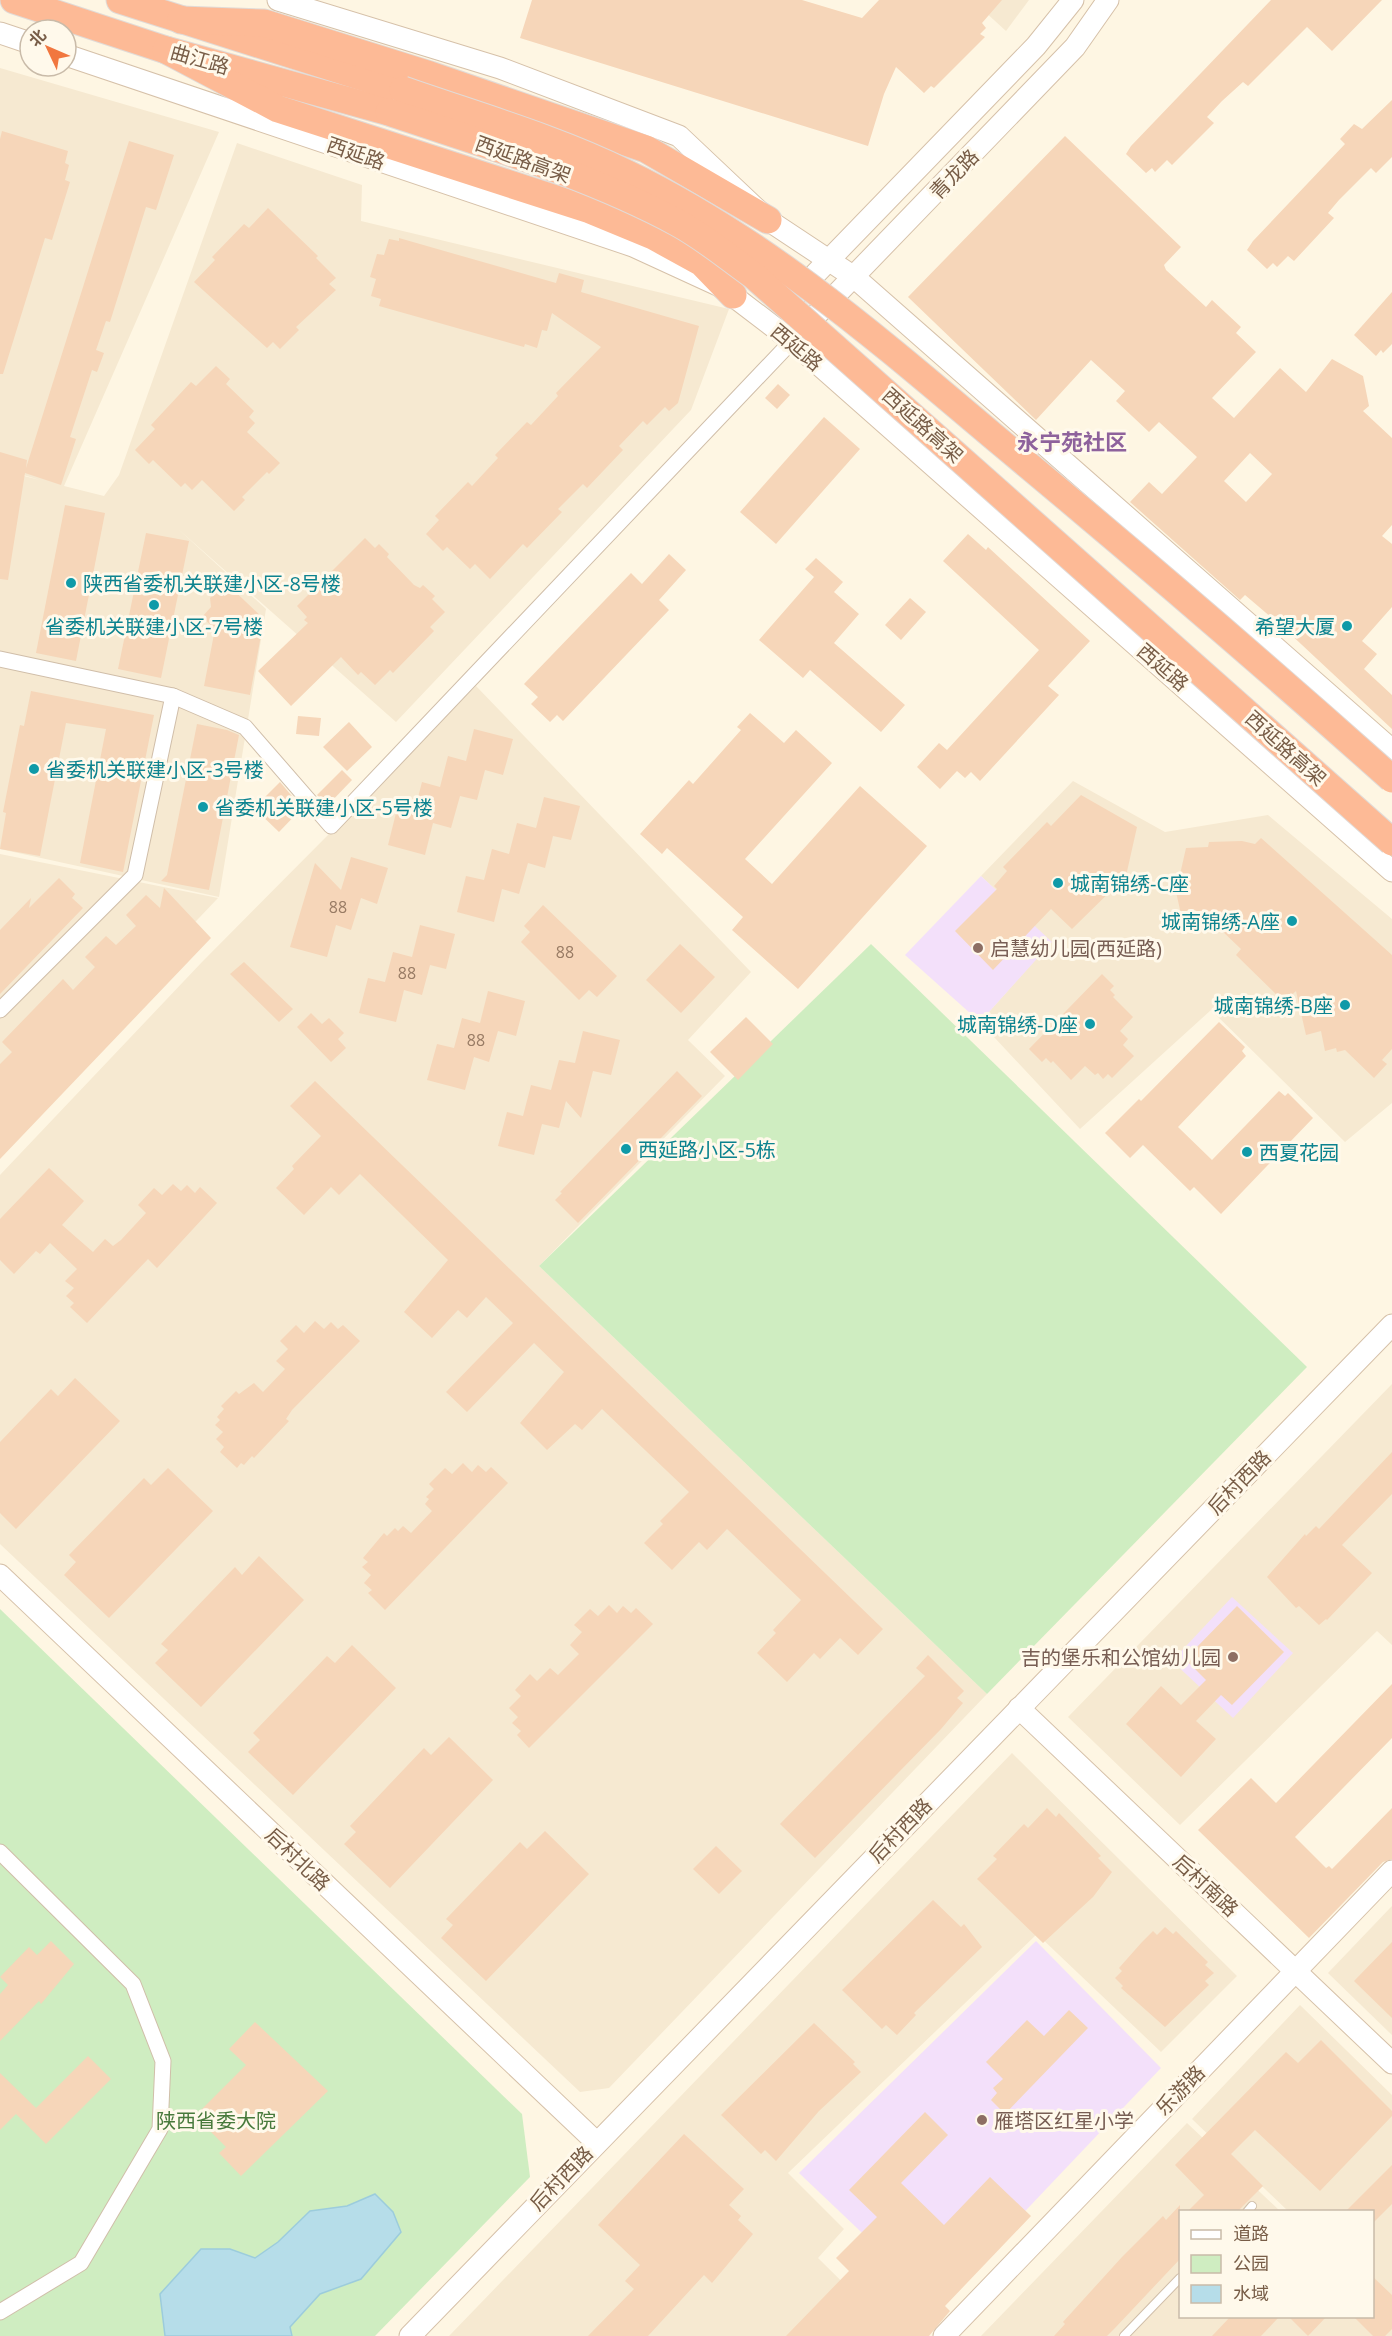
<svg xmlns="http://www.w3.org/2000/svg" width="1392" height="2336" viewBox="0 0 1392 2336" font-family="'Open Sans','Noto Sans SC',sans-serif">
	<rect width="100%" height="100%" fill="#fef6e3"/>
	<g fill="#f6e9d1">
		<polygon points="972,0 1029,0 1006,31"/>
		<polygon points="0,68 219,132 64,486 104,496 119,475 237,143 362,185 361,221 729,309 691,410 396,722 177,528 266,609 219,897 0,849 0,470 40,480 0,468"/>
		<polygon points="476,686 751,972 688,1040 725,1076 539,1266 987,1694 609,2088 580,2092 0,1544 0,1175 202,962"/>
		<polygon points="1073,781 1165,832 1268,815 1392,919 1392,1103 1345,1142 1211,1010 1080,1129 980,1022 1051,942 981,876"/>
		<polygon points="0,854 218,898 0,1127"/>
		<polygon points="1392,1384 1392,1645 1377,1631 1180,1825 1068,1717"/>
		<polygon points="1012,1753 1237,1976 1161,2052 1037,1934 788,2173 844,2229 818,2258 891,2330 886,2336 449,2336"/>
		<polygon points="1392,1906 1392,2035 1328,1973"/>
		<polygon points="1300,2005 1392,2095 1392,2312 1373,2293 1372,2212 1288,2211 1192,2119"/>
		<polygon points="1187,2123 1280,2211 1180,2212 1180,2316 1392,2318 1392,2336 981,2336"/>
	</g>
	<g fill="#f3e0fa">
		<polygon points="981,876 1052,942 980,1022 905,955"/>
		<polygon points="1232,1597 1293,1653 1233,1718 1172,1661"/>
		<polygon points="1036,1941 1161,2068 937,2304 799,2173"/>
	</g>
	<g fill="#cfedc1">
		<polygon points="871,944 1307,1367 987,1694 539,1266"/>
		<polygon points="0,1609 522,2114 530,2177 375,2336 0,2336"/>
	</g>
	<polygon fill="#b6dde9" stroke="#9cccdc" stroke-width="1.5" points="375,2194 393,2212 401,2232 361,2279 320,2294 290,2327 292,2336 165,2336 160,2294 201,2249 230,2249 255,2258 278,2242 310,2211 347,2206"/>
	<g fill="#f6d6b9" fill-rule="evenodd">
		<polygon points="532,0 802,0 862,18 879,0 1002,0 982,23 986,28 980,34 985,37 934,88 931,86 924,93 896,67 884,94 868,146 520,38"/>
		<polygon points="1271,0 1382,0 1332,51 1307,27 1248,86 1243,82 1222,101 1207,117 1214,123 1172,165 1167,160 1155,172 1152,168 1146,173 1126,154 1131,146"/>
		<polygon points="1392,100 1392,157 1376,173 1371,168 1339,200 1328,213 1334,218 1294,261 1288,256 1277,267 1273,263 1267,269 1247,250 1253,241 1345,144 1340,139 1354,124 1362,129"/>
		<polygon points="2,131 68,151 65,163 69,165 65,180 70,182 52,240 45,238 3,374 0,374 0,139"/>
		<path d="M1065 136 1181 247 1164 265 1166 270 1206 307 1212 300 1241 327 1236 333 1256 352 1212 398 1234 418 1280 368 1306 392 1332 359 1363 376 1369 406 1363 411 1392 438V525L1382 536 1392 544V607L1362 641 1377 654 1364 669 1392 695V729L1286 630 1245 595 1240 600 1130 502 1149 482 1162 494 1197 457 1159 422 1149 432 1116 401 1125 391 1091 360 1036 420 908 297ZM1250 453 1272 474 1246 502 1224 481Z"/>
		<polygon points="129,141 174,155 156,210 146,207 110,322 106,321 96,350 104,353 97,372 92,370 70,437 76,439 61,485 25,473 8,580 0,579 0,452 27,460 26,468"/>
		<polygon points="268,208 318,256 316,258 336,278 329,284 336,290 296,327 299,330 280,349 273,342 267,348 194,282 215,260 212,257 244,224 249,228"/>
		<polygon points="399,238 556,283 559,273 584,280 581,292 699,326 678,403 669,411 665,407 647,425 643,421 619,446 623,450 587,488 583,484 558,509 562,512 527,548 523,544 490,579 475,564 470,569 447,547 443,551 426,534 439,520 435,516 468,482 472,486 498,458 495,455 527,422 531,425 558,396 556,393 601,347 552,313 547,331 542,330 537,348 525,344 524,347 379,306 381,299 371,296 376,279 370,277 377,254 384,255 389,239 399,241"/>
		<polygon points="1392,292 1392,344 1383,353 1381,350 1376,356 1354,335"/>
		<polygon points="216,366 230,379 226,384 254,411 249,417 255,423 247,432 280,463 269,474 267,472 242,497 245,500 234,511 202,480 192,490 185,483 181,487 153,460 149,464 135,450 155,429 151,425 191,382 196,386"/>
		<polygon points="778,384 790,395 777,409 765,398"/>
		<polygon points="824,417 860,449 776,544 740,512"/>
		<polygon points="65,505 105,513 76,661 36,653"/>
		<polygon points="146,533 189,541 161,678 118,669"/>
		<polygon points="968,534 986,550 988,547 1090,641 1048,686 1059,695 980,781 971,772 965,778 957,771 940,789 917,767 939,743 947,750 1039,650 943,561"/>
		<polygon points="365,538 375,548 379,544 389,554 387,557 414,585 420,588 423,585 435,596 432,599 445,612 430,627 434,631 393,673 390,670 375,685 361,672 358,675 341,657 291,706 258,671 308,623 304,620 307,617 297,606"/>
		<polygon points="669,554 686,570 659,600 669,610 563,721 557,715 550,722 531,704 538,697 524,684 631,573 642,584"/>
		<polygon points="816,558 843,582 834,592 859,614 834,643 905,705 881,732 810,670 803,678 759,640 814,577 805,569"/>
		<polygon points="225,582 264,619 250,695 204,686 215,629 202,617 211,607 210,598"/>
		<polygon points="910,598 926,612 901,640 885,625"/>
		<polygon points="31,691 154,715 123,872 80,863 106,729 66,723 40,856 0,849 6,813 3,812 20,725 24,726"/>
		<polygon points="750,713 784,743 796,730 832,763 745,859 772,884 860,786 927,846 798,989 732,930 743,917 667,848 662,854 640,834 689,780 693,784 741,730 737,727"/>
		<polygon points="298,716 321,718 319,736 296,734"/>
		<polygon points="349,722 372,747 347,771 323,747"/>
		<polygon points="197,724 227,730 239,735 209,890 161,881 167,875"/>
		<polygon points="474,729 513,739 503,775 485,770 477,800 460,796 451,828 433,823 425,855 388,845 397,809 414,813 422,782 440,787 448,756 466,761"/>
		<polygon points="342,770 352,780 327,806 317,795"/>
		<polygon points="280,782 302,808 279,832 254,808"/>
		<polygon points="1081,795 1137,827 1126,876 1072,929 1051,909 993,970 955,931 997,889 994,886 1007,871 1003,867 1047,822 1051,826"/>
		<polygon points="544,797 580,806 571,840 553,836 545,868 528,863 519,894 502,889 494,922 457,912 466,876 484,880 492,849 509,854 517,823 536,828"/>
		<polygon points="1261,838 1392,955 1392,1049 1382,1060 1387,1064 1374,1078 1345,1050 1337,1052 1336,1048 1325,1051 1321,1031 1306,1035 1296,991 1284,1002 1236,955 1241,949 1220,929 1212,931 1211,927 1201,930 1196,910 1181,914 1176,892 1186,848 1208,847 1209,842 1242,841 1255,844"/>
		<polygon points="351,857 388,868 377,904 361,898 351,930 336,925 327,957 290,947 315,863 341,890"/>
		<polygon points="59,878 75,894 72,898 83,908 0,994 0,930 31,898 29,908"/>
		<polygon points="164,888 211,938 0,1159 0,1064 12,1052 2,1042 63,979 73,990 95,967 85,957 106,936 116,945 136,926 126,915 146,895 160,908"/>
		<polygon points="543,905 617,976 597,997 589,990 579,1000 521,942 530,932 524,926"/>
		<polygon points="420,925 455,934 446,969 430,965 422,995 404,990 396,1022 359,1013 368,978 385,982 393,952 412,957"/>
		<polygon points="680,944 715,977 681,1013 646,980"/>
		<polygon points="244,962 293,1009 279,1022 230,974"/>
		<polygon points="1102,974 1114,986 1110,990 1115,995 1113,997 1133,1017 1120,1031 1128,1039 1123,1045 1134,1056 1112,1078 1108,1074 1103,1079 1098,1073 1095,1075 1085,1066 1071,1080 1053,1061 1051,1063 1046,1058 1042,1062 1029,1049"/>
		<polygon points="488,991 525,1001 516,1036 498,1031 489,1062 474,1057 465,1090 427,1080 437,1044 454,1048 462,1018 480,1023"/>
		<polygon points="311,1013 322,1024 329,1018 344,1033 338,1039 346,1048 331,1062 297,1027"/>
		<polygon points="746,1017 773,1044 738,1080 710,1052"/>
		<polygon points="1219,1022 1245,1047 1242,1051 1246,1056 1178,1127 1212,1160 1279,1091 1285,1096 1288,1093 1313,1118 1221,1214 1194,1187 1190,1191 1143,1145 1130,1158 1105,1133 1139,1099 1141,1101"/>
		<polygon points="583,1031 620,1040 611,1075 593,1071 581,1118 566,1101 559,1128 542,1124 534,1155 498,1146 507,1112 523,1116 531,1085 551,1090 559,1060 575,1063"/>
		<polygon points="677,1071 702,1096 578,1223 555,1200 562,1193 560,1192"/>
		<polygon points="315,1081 883,1629 858,1655 840,1638 820,1659 814,1653 787,1682 757,1653 776,1633 773,1630 801,1600 727,1529 707,1550 699,1542 672,1570 644,1543 663,1524 660,1521 689,1492 602,1409 582,1430 575,1424 547,1450 520,1423 564,1372 534,1343 467,1412 446,1392 513,1323 486,1297 467,1318 458,1310 432,1338 404,1312 448,1260 360,1174 339,1195 331,1187 304,1215 276,1188 294,1169 292,1166 321,1136 290,1106"/>
		<polygon points="49,1168 84,1201 62,1225 93,1252 105,1239 113,1246 121,1240 146,1213 138,1205 154,1188 162,1195 173,1184 181,1191 187,1185 195,1193 200,1187 217,1203 157,1268 148,1259 87,1323 70,1307 74,1303 66,1296 74,1288 65,1281 77,1269 50,1243 40,1254 36,1251 14,1274 0,1260 0,1219"/>
		<polygon points="315,1321 324,1329 331,1322 338,1329 343,1325 360,1341 292,1410 286,1419 289,1421 254,1458 252,1456 244,1465 241,1463 237,1468 220,1452 224,1447 216,1439 223,1432 215,1425 220,1420 217,1417 224,1409 221,1406 236,1391 239,1394 254,1383 263,1392 285,1369 276,1361 288,1349 280,1341 296,1325 304,1333"/>
		<polygon points="75,1378 120,1421 16,1529 0,1513 0,1442 51,1389 58,1396"/>
		<polygon points="1392,1452 1392,1494 1342,1545 1372,1573 1327,1620 1326,1619 1319,1625 1299,1606 1296,1608 1267,1577 1305,1534 1306,1536 1316,1526 1319,1529"/>
		<polygon points="463,1463 472,1472 478,1465 486,1472 491,1467 508,1483 385,1610 368,1593 372,1590 364,1583 371,1575 362,1567 368,1562 363,1558 384,1533 387,1536 395,1528 398,1531 403,1526 411,1533 432,1511 425,1504 429,1499 426,1497 434,1489 429,1484 445,1468 452,1474"/>
		<polygon points="168,1468 213,1511 109,1618 64,1575 76,1562 69,1555 144,1478 151,1485"/>
		<polygon points="259,1556 304,1600 201,1707 155,1663 168,1650 161,1644 235,1567 242,1575"/>
		<polygon points="609,1605 617,1613 623,1606 631,1613 636,1608 653,1624 529,1748 517,1735 521,1731 512,1723 518,1717 509,1708 521,1696 515,1690 530,1674 537,1681 550,1668 558,1675 579,1654 570,1645 582,1632 574,1625 590,1609 598,1616"/>
		<polygon points="1237,1606 1284,1652 1232,1705 1221,1695 1196,1721 1216,1739 1181,1777 1126,1724 1161,1686 1181,1705 1206,1680 1187,1661 1195,1653 1193,1651"/>
		<polygon points="352,1645 396,1688 293,1795 248,1752 260,1740 253,1733 327,1656 335,1663"/>
		<polygon points="928,1655 964,1691 957,1698 963,1703 941,1729 815,1858 780,1824 925,1676 916,1668"/>
		<polygon points="1392,1684 1392,1738 1295,1837 1326,1868 1329,1866 1332,1869 1392,1808 1392,1859 1383,1862 1309,1938 1198,1830 1251,1778 1276,1803"/>
		<polygon points="449,1737 493,1780 390,1888 344,1844 356,1832 350,1826 424,1748 431,1755"/>
		<polygon points="1047,1808 1056,1817 1059,1813 1101,1856 1098,1858 1112,1872 1093,1897 1043,1943 977,1879 997,1859 993,1856 1024,1824 1028,1828"/>
		<polygon points="545,1831 589,1874 486,1981 441,1938 453,1925 446,1919 520,1842 527,1849"/>
		<polygon points="716,1846 742,1871 719,1894 693,1869"/>
		<polygon points="933,1900 961,1927 964,1924 982,1947 914,2013 916,2015 897,2035 886,2025 882,2029 842,1990"/>
		<polygon points="1165,1927 1173,1934 1176,1931 1208,1962 1205,1965 1214,1973 1205,1981 1209,1985 1165,2027 1121,1988 1123,1986 1115,1978 1122,1971 1119,1968 1142,1942 1153,1931 1157,1935"/>
		<polygon points="51,1941 74,1964 41,2004 39,2001 0,2041 0,1994 8,1985 0,1977 29,1947 37,1955"/>
		<polygon points="1392,1942 1392,2018 1354,1981"/>
		<polygon points="1069,2010 1088,2028 1005,2114 991,2100 997,2093 993,2088 1003,2079 986,2062 1027,2020 1044,2036"/>
		<polygon points="255,2022 328,2091 241,2176 219,2153 226,2147 195,2116 246,2065 229,2049"/>
		<polygon points="814,2023 855,2062 853,2064 861,2072 819,2111 776,2161 765,2150 761,2154 721,2115"/>
		<polygon points="1321,2040 1392,2111 1392,2116 1320,2191 1255,2130 1231,2154 1263,2186 1238,2211 1188,2211 1204,2195 1175,2165 1286,2052 1298,2063"/>
		<polygon points="88,2056 111,2079 46,2144 16,2114 0,2130 0,2073 36,2108"/>
		<polygon points="925,2112 948,2135 901,2183 944,2225 990,2177 1031,2216 945,2306 950,2311 929,2336 786,2336 849,2271 836,2258 877,2217 849,2190"/>
		<polygon points="684,2134 744,2189 729,2205 741,2216 738,2220 753,2234 712,2283 704,2275 648,2336 588,2336 634,2289 625,2281 640,2265 598,2225"/>
		<polygon points="1392,2165 1392,2204 1372,2224 1372,2211 1346,2211"/>
		<polygon points="1180,2205 1180,2259 1115,2328 1107,2336 1054,2336 1065,2324 1063,2322 1122,2257 1163,2216 1166,2220"/>
		<polygon points="1372,2276 1392,2295 1392,2329 1385,2336 1373,2336 1353,2316 1372,2316"/>
		<polygon points="1231,2316 1280,2316 1261,2336 1212,2336"/>
		<polygon points="1288,2316 1327,2316 1308,2336"/>
	</g>
	<g fill="none" stroke-linecap="round" stroke-linejoin="round">
		<defs>
			<g id="lane">
				<polyline points="1247,2212 1252,2206"/>
				<polyline points="1124,2336 1180,2278"/>
			</g>
			<g id="street">
				<polyline points="0,659 173,696 245,727 331,826 792,341"/>
				<polyline points="0,1010 135,875 173,696"/>
				<polyline points="0,1852 133,1984 163,2061 160,2129 81,2263 0,2312"/>
			</g>
			<g id="secondary">
				<polyline points="278,0 500,68 679,136 768,220 854,277 1392,750"/>
				<polyline points="0,33 30,43"/>
				<polyline points="66,55 633,246 720,286 792,341 1392,871"/>
				<polyline points="796,294 1036,46 1073,0"/>
				<polyline points="798,334 1075,47 1108,0"/>
				<polyline points="0,1575 596,2142"/>
				<polyline points="1019,1708 1392,2063"/>
				<polyline points="410,2336 1392,1325"/>
				<polyline points="944,2336 1392,1871"/>
			</g>
			<g id="highway">
				<polyline points="14,0 166,50 389,112"/>
				<polyline points="120,0 403,90"/>
				<polyline points="181,20 264,23 430,75 646,149 768,220"/>
				<polyline points="166,50 278,109 590,210 653,236 702,263 733,295"/>
			</g>
		</defs>
		<use href="#lane" stroke="#d0bea9" stroke-width="10"/>
		<use href="#street" stroke="#d0bea9" stroke-width="17"/>
		<use href="#secondary" stroke="#d6c1a9" stroke-width="23"/>
		<use href="#highway" stroke="#e1dbd7" stroke-width="29"/>
		<use href="#lane" stroke="#fff" stroke-width="8"/>
		<use href="#street" stroke="#fff" stroke-width="15"/>
		<use href="#secondary" stroke="#fff" stroke-width="21"/>
		<use href="#highway" stroke="#fdba96" stroke-width="27"/>
		<defs>
			<g id="highway-bridge">
				<path d="M403 90C477 116 555 138 626 173 763 239 878 339 993 436 1128 548 1261 662 1392 779"/>
				<path d="M389 112C486 145 587 174 678 223 704 237 729 258 753 275L1392 842"/>
			</g>
		</defs>
		<use href="#highway-bridge" stroke="#e1dbd7" stroke-width="29" stroke-linecap="butt"/>
		<use href="#highway-bridge" stroke="#fdba96" stroke-width="27"/>
	</g>
	<g fill="#0f9aa8" stroke="#fff9eb" stroke-width="2">
		<circle cx="71" cy="583" r="6"/>
		<circle cx="154" cy="605" r="6"/>
		<circle cx="1347" cy="626" r="6"/>
		<circle cx="34" cy="769" r="6"/>
		<circle cx="203" cy="807" r="6"/>
		<circle cx="1058" cy="883" r="6"/>
		<circle cx="1292" cy="921" r="6"/>
		<circle cx="1345" cy="1005" r="6"/>
		<circle cx="1090" cy="1024" r="6"/>
		<circle cx="626" cy="1149" r="6"/>
		<circle cx="1247" cy="1152" r="6"/>
	</g>
	<g fill="#8d6e63" stroke="#fff9eb" stroke-width="2">
		<circle cx="978" cy="948" r="6"/>
		<circle cx="1233" cy="1657" r="6"/>
		<circle cx="982" cy="2120" r="6"/>
	</g>
	<g text-anchor="middle" dominant-baseline="central" stroke-width="6" stroke-linejoin="round" paint-order="stroke">
		<g font-size="16" fill="#987b64">
			<text x="338" y="907">88</text>
			<text x="565" y="952">88</text>
			<text x="407" y="973">88</text>
			<text x="476" y="1040">88</text>
		</g>
		<g font-size="20" fill="#785d47" stroke="#fff9eb">
			<text transform="translate(200 59) rotate(16)">曲江路</text>
			<text transform="translate(356 153) rotate(19)">西延路</text>
			<text transform="translate(523 159) rotate(20)">西延路高架</text>
			<text transform="translate(954 174) rotate(-46)">青龙路</text>
			<text transform="translate(797 347) rotate(40)">西延路</text>
			<text transform="translate(923 425) rotate(42)">西延路高架</text>
			<text transform="translate(1163 667) rotate(41)">西延路</text>
			<text transform="translate(1286 748) rotate(42)">西延路高架</text>
			<text transform="translate(1239 1482) rotate(-46)">后村西路</text>
			<text transform="translate(900 1830) rotate(-46)">后村西路</text>
			<text transform="translate(298 1859) rotate(44)">后村北路</text>
			<text transform="translate(1206 1885) rotate(43)">后村南路</text>
			<text transform="translate(1180 2090) rotate(-46)">乐游路</text>
			<text transform="translate(561 2178) rotate(-46)">后村西路</text>
		</g>
		<g font-size="20" fill="#0d838f" stroke="#fff9eb" text-anchor="start">
			<text x="83" y="583">陕西省委机关联建小区-8号楼</text>
			<text x="154" y="626" text-anchor="middle">省委机关联建小区-7号楼</text>
			<text x="1335" y="626" text-anchor="end">希望大厦</text>
			<text x="46" y="769">省委机关联建小区-3号楼</text>
			<text x="215" y="807">省委机关联建小区-5号楼</text>
			<text x="1070" y="883">城南锦绣-C座</text>
			<text x="1280" y="921" text-anchor="end">城南锦绣-A座</text>
			<text x="1333" y="1005" text-anchor="end">城南锦绣-B座</text>
			<text x="1078" y="1024" text-anchor="end">城南锦绣-D座</text>
			<text x="638" y="1149">西延路小区-5栋</text>
			<text x="1259" y="1152">西夏花园</text>
		</g>
		<g font-size="20" fill="#785e54" stroke="#fff9eb" text-anchor="start">
			<text x="990" y="948">启慧幼儿园(西延路)</text>
			<text x="1221" y="1657" text-anchor="end">吉的堡乐和公馆幼儿园</text>
			<text x="994" y="2120">雁塔区红星小学</text>
		</g>
		<g font-size="20" fill="#487a3c" stroke="#fff9eb">
			<text x="216" y="2120">陕西省委大院</text>
		</g>
		<g font-size="22" font-weight="bold" fill="#8e629c" stroke="#fff9eb">
			<text x="1072" y="441">永宁苑社区</text>
		</g>
	</g>
	<rect x="1179" y="2210" width="195" height="108" fill="#fff9eb" stroke="#c9bba9" stroke-width="1.5"/>
	<rect x="1191" y="2230" width="30" height="9" fill="#ffffff" stroke="#c9bba9" stroke-width="1.5"/>
	<text x="1233" y="2240" font-size="18" fill="#785d47">道路</text>
	<rect x="1191" y="2255" width="30" height="18" fill="#cfedc1" stroke="#c9bba9" stroke-width="1.5"/>
	<text x="1233" y="2270" font-size="18" fill="#785d47">公园</text>
	<rect x="1191" y="2285" width="30" height="18" fill="#b6dde9" stroke="#c9bba9" stroke-width="1.5"/>
	<text x="1233" y="2300" font-size="18" fill="#785d47">水域</text>
	<g transform="translate(48 48) rotate(314)"><circle r="28" fill="#fff9eb" stroke="#c9bba9" stroke-width="1.5"/>
	<path d="M0-4.5L10 22L0 15L-10 22Z" fill="#f1773f"/>
	<text y="-9" font-size="16" font-weight="bold" text-anchor="middle" fill="#785d47">北</text>
	</g>
</svg>
